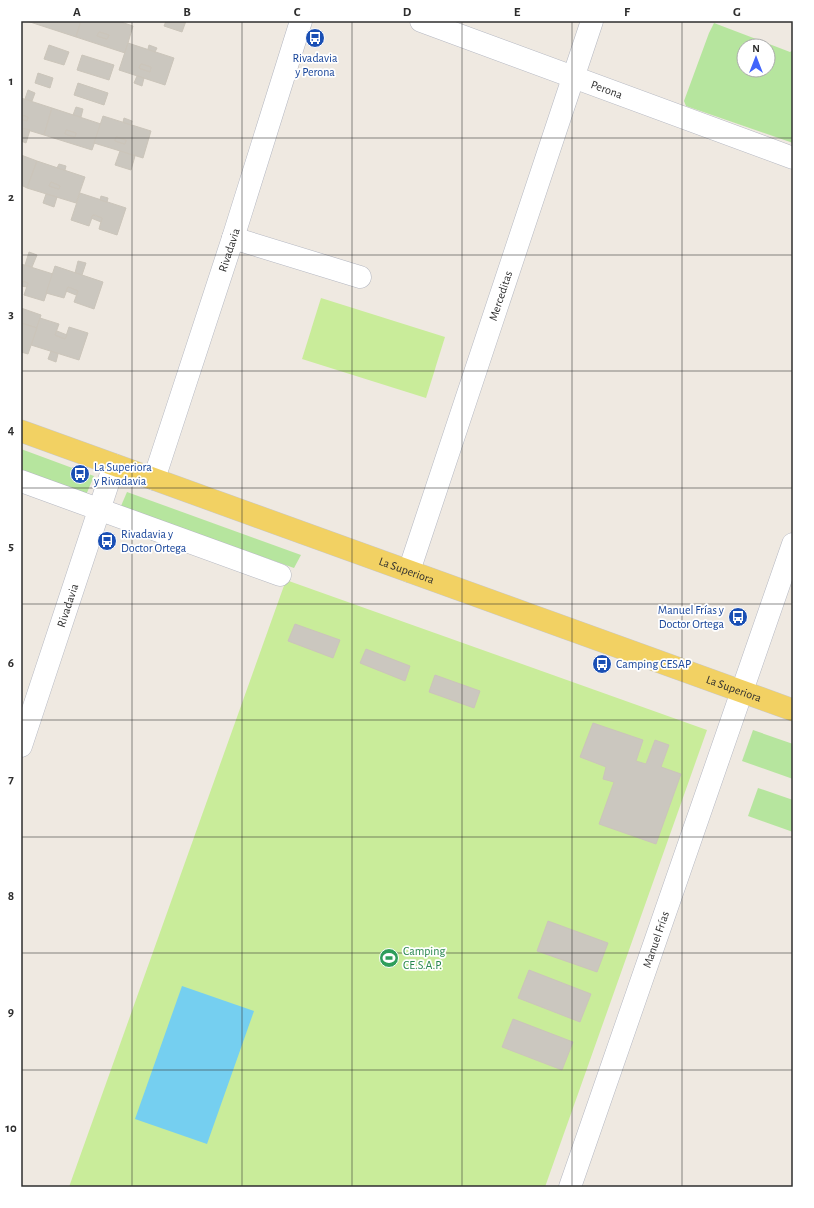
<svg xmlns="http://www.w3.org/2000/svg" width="814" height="1208" viewBox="0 0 814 1208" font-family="'Alegreya Sans',sans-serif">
	<rect width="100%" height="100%" fill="#efe9e1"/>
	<g fill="#b6e59e" fill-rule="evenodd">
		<path d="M714 23 790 52 793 50V143L686 106 684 101 709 33ZM744 46H768V70H744Z"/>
		<polygon points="21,449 94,476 86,495 21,471"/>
		<polygon points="127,492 301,555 294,568 121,506"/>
		<polygon points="753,730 793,744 793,779 742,761"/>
		<polygon points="758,788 793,800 793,832 748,816"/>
	</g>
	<g fill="#c9ec9a">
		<polygon points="321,298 445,337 426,398 302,359"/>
		<polygon points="286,580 707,730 545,1187 69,1187"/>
	</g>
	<polygon fill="#75cff0" points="182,986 254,1011 207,1144 135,1119"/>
	<g fill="#cbc7bf" stroke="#cbc5ba" fill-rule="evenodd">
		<polygon points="27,21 53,21 59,23 60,21 81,21 76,37"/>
		<path d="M81 21H118L133 26 125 53 76 37ZM99 32 109 35 107 39 97 36Z"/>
		<polygon points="166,21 186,21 182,32 164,26"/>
		<polygon points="99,32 109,35 107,39 97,36"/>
		<path d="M128 43 174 58 165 85 119 70ZM141 64 151 67 150 72 139 68Z"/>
		<polygon points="49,45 69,52 64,65 44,59"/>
		<polygon points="149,45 157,48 155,52 148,49"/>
		<polygon points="82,55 114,65 109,80 77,70"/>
		<polygon points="141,64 151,67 150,72 139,68"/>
		<polygon points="38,73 53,78 50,88 35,83"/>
		<polygon points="137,76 144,78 142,86 134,83"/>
		<polygon points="78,83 108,93 104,105 74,95"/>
		<polygon points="28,90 35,93 32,101 25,99"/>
		<polygon points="21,98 52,108 44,135 21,128 21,119 27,121 28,117 21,115"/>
		<polygon points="76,107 83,109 81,117 73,115"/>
		<path d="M52 108 101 124 92 150 44 135ZM66 130 76 133 75 137 65 134Z"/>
		<polygon points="21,115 28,117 27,121 21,119"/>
		<path d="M103 116 151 131 143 158 94 143ZM116 137 126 140 125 144 115 141Z"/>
		<polygon points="124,118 132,121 131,125 123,122"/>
		<polygon points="21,128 30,130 26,143 21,141"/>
		<polygon points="66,130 76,133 75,137 65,134"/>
		<polygon points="116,137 126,140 125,144 115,141"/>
		<polygon points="120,151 135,156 131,170 115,165"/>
		<polygon points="21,155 37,161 27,188 21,185"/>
		<path d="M37 161 85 177 76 203 27 188ZM51 182 60 186 59 189 49 186Z"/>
		<polygon points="59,164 66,166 65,170 57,168"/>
		<polygon points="51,182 60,186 59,189 49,186"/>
		<polygon points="80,193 126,208 117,235 99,229 102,218 95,215 93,215 89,226 71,220"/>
		<polygon points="46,194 57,197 54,207 43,203"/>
		<polygon points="101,196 108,198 107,202 100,200"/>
		<polygon points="93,215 102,218 101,222 91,218"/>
		<polygon points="29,252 37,255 32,267 25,265"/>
		<polygon points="78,261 86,263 82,275 75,273"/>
		<polygon points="21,264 53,274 44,301 24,295 28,283 21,281"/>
		<polygon points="55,266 103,282 94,309 74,302 78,291 68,287 64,298 46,293"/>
		<polygon points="21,281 28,283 27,287 21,286"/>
		<polygon points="68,287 78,291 76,295 66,291"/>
		<polygon points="21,308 41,315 37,328 21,323"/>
		<polygon points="40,318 59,324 55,335 65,339 69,327 88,333 79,360 31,345"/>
		<polygon points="21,323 37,328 28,354 21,352"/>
		<polygon points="57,331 67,335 65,339 55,335"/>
		<polygon points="51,351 58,354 56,362 48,359"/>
		<polygon points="295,624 340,640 333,658 288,641"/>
		<polygon points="366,649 410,666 405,681 360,663"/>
		<polygon points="435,675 480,691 474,708 429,692"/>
		<polygon points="593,723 643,740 636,761 646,764 655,740 669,745 661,767 681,774 656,844 599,824 614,782 603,779 606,767 580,757"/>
		<polygon points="548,921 608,943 597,972 537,951"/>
		<polygon points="529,970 591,994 580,1022 518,998"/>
		<polygon points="513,1019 573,1042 562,1070 502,1047"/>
	</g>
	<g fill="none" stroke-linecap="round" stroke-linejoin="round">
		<defs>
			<g id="minor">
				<path id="s1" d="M421 21 793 158"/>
				<polyline points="233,238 360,277"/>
				<path id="s2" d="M154 479 233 238 301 21"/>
				<polyline points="21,481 280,575"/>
				<path id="s3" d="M409 571 592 21"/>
				<path id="s4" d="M21 746 114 465"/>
				<path id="s5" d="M570 1187 793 544"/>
			</g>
			<g id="major">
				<path id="s6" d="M21 431 793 710"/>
			</g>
		</defs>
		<use href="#minor" stroke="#b4b7c1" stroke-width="23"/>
		<use href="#major" stroke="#c9c9c9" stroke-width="23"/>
		<use href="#minor" stroke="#fff" stroke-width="22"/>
		<use href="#major" stroke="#f2d163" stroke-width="22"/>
	</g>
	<path fill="none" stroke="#2e2e2e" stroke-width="1" stroke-opacity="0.55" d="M132 21V1187M242 21V1187M352 21V1187M462 21V1187M572 21V1187M682 21V1187M21 138H793M21 255H793M21 371H793M21 488H793M21 604H793M21 720H793M21 837H793M21 953H793M21 1070H793"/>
	<defs>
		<symbol id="bus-disc" viewBox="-11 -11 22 22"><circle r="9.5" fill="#1a4fb4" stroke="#fff"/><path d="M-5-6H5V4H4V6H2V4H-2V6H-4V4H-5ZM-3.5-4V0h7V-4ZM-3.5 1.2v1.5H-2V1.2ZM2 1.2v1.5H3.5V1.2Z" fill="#fff"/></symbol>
		<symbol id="stadium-disc" viewBox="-11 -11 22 22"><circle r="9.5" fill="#2e9e5b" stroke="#fff"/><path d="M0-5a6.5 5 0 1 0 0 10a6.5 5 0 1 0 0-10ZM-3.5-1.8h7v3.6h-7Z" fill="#fff"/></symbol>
	</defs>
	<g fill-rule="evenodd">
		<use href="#bus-disc" x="304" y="27" width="22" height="22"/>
		<use href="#bus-disc" x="69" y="463" width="22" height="22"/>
		<use href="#bus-disc" x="96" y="530" width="22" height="22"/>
		<use href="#bus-disc" x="727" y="606" width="22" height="22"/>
		<use href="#bus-disc" x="591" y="653" width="22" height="22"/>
		<use href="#stadium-disc" x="378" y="947" width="22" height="22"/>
	</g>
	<g text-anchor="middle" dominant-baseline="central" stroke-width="3.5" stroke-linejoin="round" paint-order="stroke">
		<g font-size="12" fill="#164399" stroke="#fff" text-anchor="start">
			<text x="315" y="58" text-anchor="middle">Rivadavia<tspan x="315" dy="14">y Perona</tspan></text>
			<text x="94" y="467">La Superiora<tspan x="94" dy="14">y Rivadavia</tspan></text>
			<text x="121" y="534">Rivadavia y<tspan x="121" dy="14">Doctor Ortega</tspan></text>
			<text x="724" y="610" text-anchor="end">Manuel Frías y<tspan x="724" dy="14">Doctor Ortega</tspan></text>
			<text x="616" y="664">Camping CESAP</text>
		</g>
		<g font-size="12" fill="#2e2e2e" stroke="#fff">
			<text stroke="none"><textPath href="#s1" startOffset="198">Perona</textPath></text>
			<text stroke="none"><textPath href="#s2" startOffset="241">Rivadavia</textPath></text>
			<text stroke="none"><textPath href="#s3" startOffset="290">Merceditas</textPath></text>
			<text stroke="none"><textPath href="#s6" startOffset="410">La Superiora</textPath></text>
			<text stroke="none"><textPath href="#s4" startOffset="148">Rivadavia</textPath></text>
			<text stroke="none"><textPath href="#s6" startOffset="758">La Superiora</textPath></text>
			<text stroke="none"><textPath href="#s5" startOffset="262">Manuel Frías</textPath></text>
		</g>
		<g font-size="12" fill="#27864d" stroke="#fff" text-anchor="start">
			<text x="403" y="951">Camping<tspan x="403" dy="14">CE.S.A.P.</tspan></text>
		</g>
	</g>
	<rect width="814" height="1208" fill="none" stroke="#ffffff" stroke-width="44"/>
	<g transform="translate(756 58)"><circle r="19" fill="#ffffff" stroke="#ababab"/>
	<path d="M0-3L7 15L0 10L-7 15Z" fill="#4264fb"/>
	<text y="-6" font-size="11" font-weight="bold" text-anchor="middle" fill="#2e2e2e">N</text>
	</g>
	<rect x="22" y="22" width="770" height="1164" fill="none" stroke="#2e2e2e" stroke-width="1.5"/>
	<g font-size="13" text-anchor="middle" font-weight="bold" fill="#2e2e2e">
		<text x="77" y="16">A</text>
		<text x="187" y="16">B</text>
		<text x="297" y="16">C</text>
		<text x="407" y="16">D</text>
		<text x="517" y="16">E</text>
		<text x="627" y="16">F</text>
		<text x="737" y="16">G</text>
		<text x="11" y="85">1</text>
		<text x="11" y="201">2</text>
		<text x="11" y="318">3</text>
		<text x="11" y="434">4</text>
		<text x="11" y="550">5</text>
		<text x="11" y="667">6</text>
		<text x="11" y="783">7</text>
		<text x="11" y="900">8</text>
		<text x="11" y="1016">9</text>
		<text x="11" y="1132">10</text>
	</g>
</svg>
